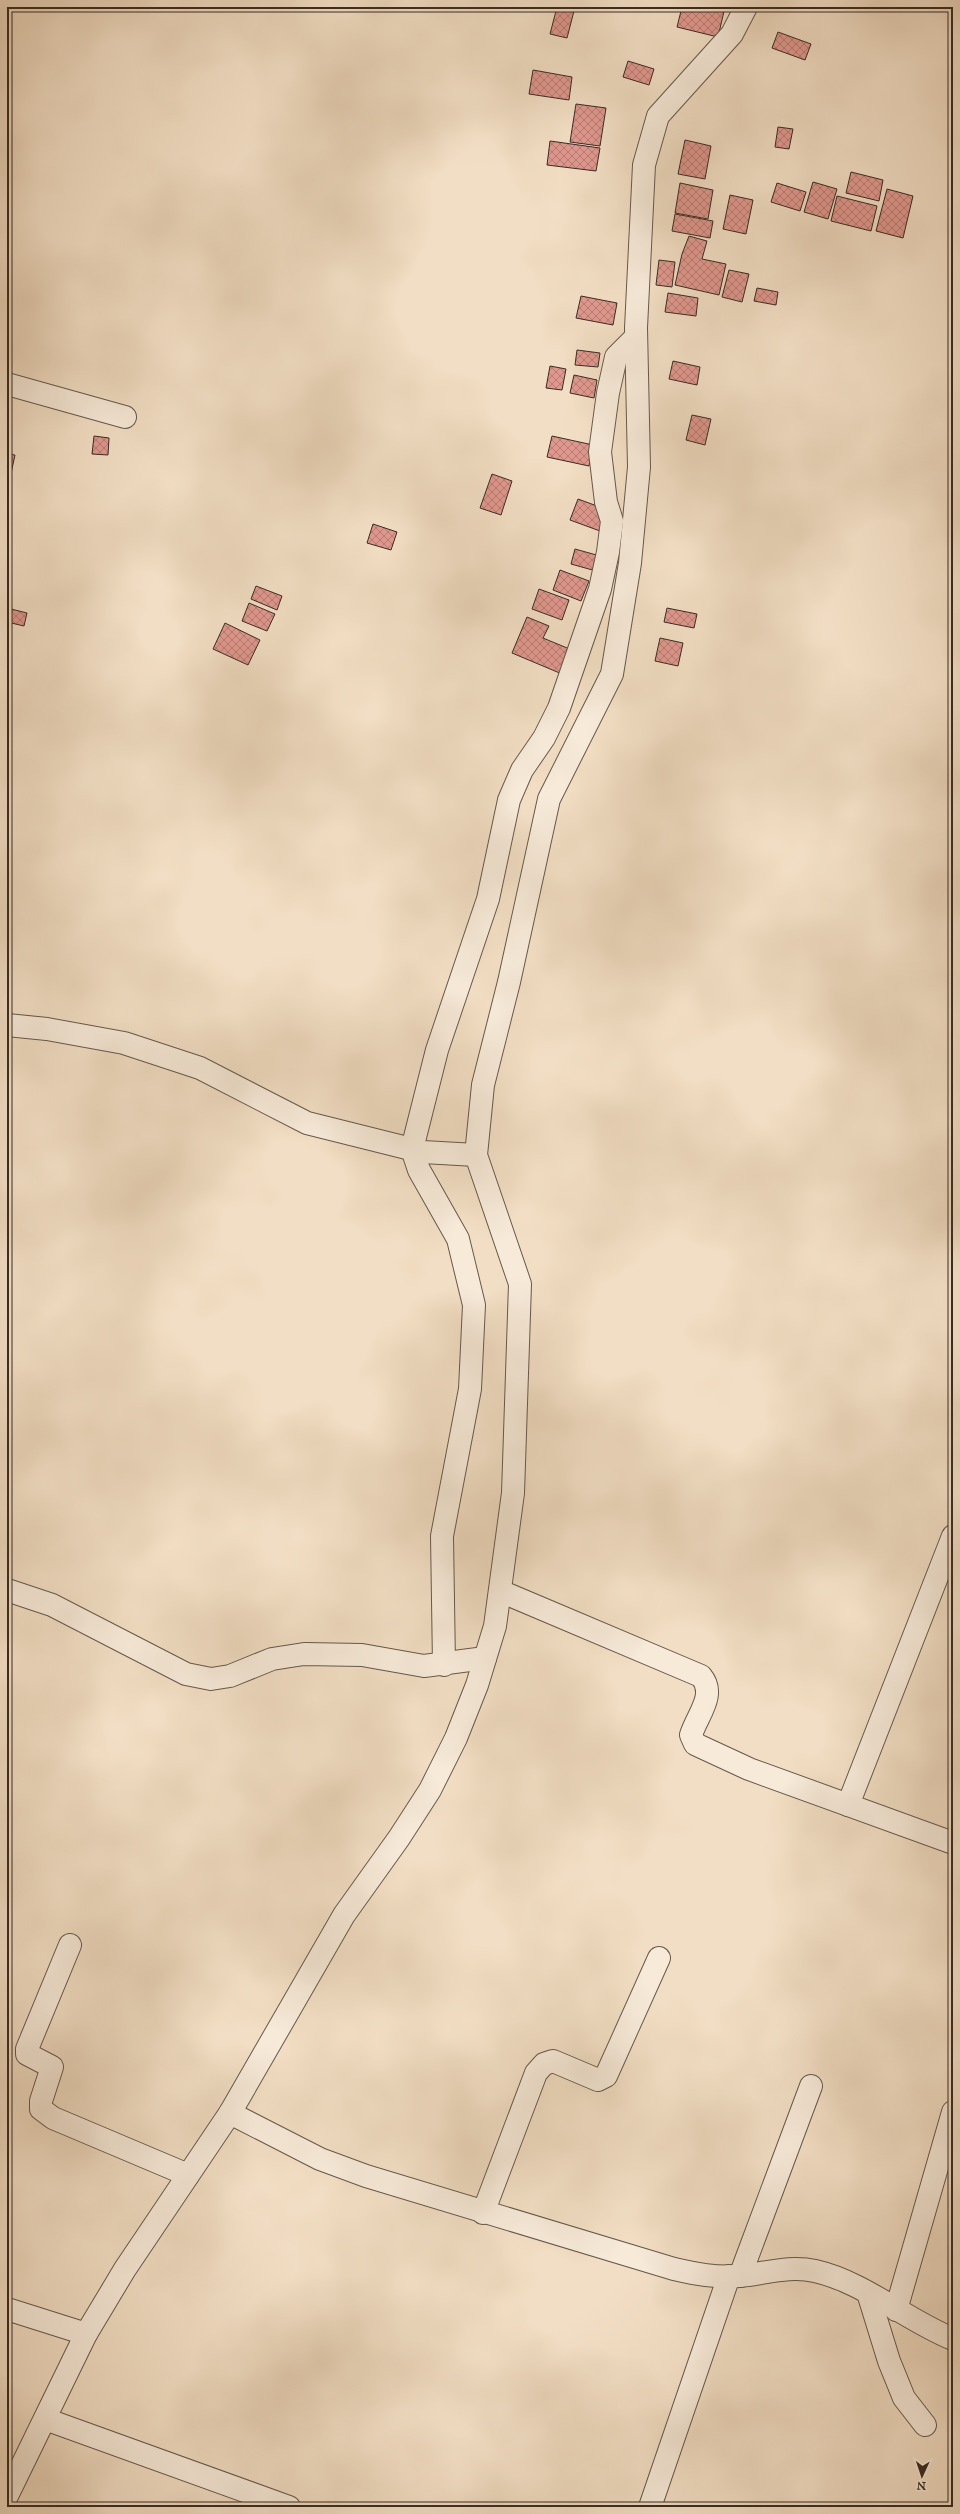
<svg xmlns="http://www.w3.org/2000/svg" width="960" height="2514" viewBox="0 0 960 2514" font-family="'IM FELL Great Primer',serif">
	<defs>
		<pattern id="building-cross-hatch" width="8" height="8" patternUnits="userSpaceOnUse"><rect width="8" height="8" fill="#e0988e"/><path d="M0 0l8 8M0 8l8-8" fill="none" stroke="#b77c74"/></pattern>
	</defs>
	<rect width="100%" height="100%" fill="#f2dec4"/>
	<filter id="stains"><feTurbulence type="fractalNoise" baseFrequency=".005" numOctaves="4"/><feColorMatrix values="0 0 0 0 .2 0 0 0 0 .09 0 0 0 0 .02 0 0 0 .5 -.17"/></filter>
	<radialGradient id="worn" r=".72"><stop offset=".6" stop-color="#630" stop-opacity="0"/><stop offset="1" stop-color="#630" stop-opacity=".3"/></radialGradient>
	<g fill="url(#building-cross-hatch)" stroke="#392b24">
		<polygon points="557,7 575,7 567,38 550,34"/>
		<polygon points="682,7 725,7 718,37 677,27"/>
		<polygon points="778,32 811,44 805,60 772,48"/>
		<polygon points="628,61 654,69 649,85 623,77"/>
		<polygon points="533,70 572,77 569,100 529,94"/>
		<polygon points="576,104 606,108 600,146 570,142"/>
		<polygon points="778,127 793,129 789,149 775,147"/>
		<polygon points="685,140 711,146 705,179 678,174"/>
		<polygon points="550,141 600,148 596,171 547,165"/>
		<polygon points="851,172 883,180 879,201 846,193"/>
		<polygon points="813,182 837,189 828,219 804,212"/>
		<polygon points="680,183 713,190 708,219 675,213"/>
		<polygon points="777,183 806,192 800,211 771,202"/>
		<polygon points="887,189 913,196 903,238 876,231"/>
		<polygon points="730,195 753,200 746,234 723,229"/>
		<polygon points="837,196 877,206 871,231 831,221"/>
		<polygon points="675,214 713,221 710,238 672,231"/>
		<polygon points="689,236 707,241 702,259 726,264 719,295 675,285 682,254"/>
		<polygon points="659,260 675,262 672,287 656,285"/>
		<polygon points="729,270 749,274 742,302 722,297"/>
		<polygon points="757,288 778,292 776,305 754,301"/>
		<polygon points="668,293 698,298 696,316 665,312"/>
		<polygon points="581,296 617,303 613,325 576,318"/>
		<polygon points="577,350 600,353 598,367 575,365"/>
		<polygon points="673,361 700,367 697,385 669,379"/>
		<polygon points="550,366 566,369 562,390 546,388"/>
		<polygon points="574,375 597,380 594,398 570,393"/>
		<polygon points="692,415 711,419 705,445 686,440"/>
		<polygon points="94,436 109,438 108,455 92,454"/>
		<polygon points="552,436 593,445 589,466 547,457"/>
		<polygon points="7,454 15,455 10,478 7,477"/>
		<polygon points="492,474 512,481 501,515 480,508"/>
		<polygon points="578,499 608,510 600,531 570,520"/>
		<polygon points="373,524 397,532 391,550 367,543"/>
		<polygon points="575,549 600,556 596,571 571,564"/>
		<polygon points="560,570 589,581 581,601 553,590"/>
		<polygon points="256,586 282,596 277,610 251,599"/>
		<polygon points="539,589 569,600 562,620 532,609"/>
		<polygon points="249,603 275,614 267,631 242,621"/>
		<polygon points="7,608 27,613 24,626 7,622"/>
		<polygon points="667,608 697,614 694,628 664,622"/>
		<polygon points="527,617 549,626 543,638 572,650 562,674 512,653"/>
		<polygon points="225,623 260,640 248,665 213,649"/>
		<polygon points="660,638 683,643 678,666 655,661"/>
	</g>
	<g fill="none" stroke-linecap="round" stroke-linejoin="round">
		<defs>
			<g id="minor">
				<polyline points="7,384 125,417"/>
				<polyline points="7,1025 47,1029 124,1043 200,1068 307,1123 423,1152 476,1155"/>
				<polyline points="7,1590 52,1605 186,1674 211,1679 230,1676 272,1659 304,1654 362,1655 424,1666 485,1658"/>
				<path d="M500 1591 701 1676C717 1695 697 1715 691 1735L695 1744 749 1769 953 1843"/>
				<polyline points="444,1665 442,1536 470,1389 474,1305 458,1239 419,1170 412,1149 437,1050 488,899 509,800 522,770 544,738 559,708 600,589 608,552 612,521 606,502 600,452 608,393 616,357 636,337"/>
				<polyline points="848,1805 953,1536"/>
				<polyline points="70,1945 27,2049 27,2054 52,2067 41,2101 41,2109 53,2118 188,2175"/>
				<path d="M230 2113 320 2159 366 2176 674 2269C696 2274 716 2278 739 2276 764 2274 789 2265 815 2271 864 2282 906 2320 953 2339"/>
				<polyline points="483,2213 536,2073 544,2064 553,2061 598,2080 606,2076 659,1958"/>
				<polyline points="740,2276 811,2086"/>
				<polyline points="868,2293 889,2361 904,2398 925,2425"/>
				<polyline points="896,2310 953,2112"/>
				<polyline points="45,2419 289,2507"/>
				<polyline points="650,2507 729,2276"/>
			</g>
			<g id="tertiary">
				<polyline points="7,2309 86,2334"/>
				<polyline points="7,2496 86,2334 125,2269 230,2113 344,1915 399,1838 430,1790 456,1738 477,1685 495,1626 513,1493 520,1284 476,1155 483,1085 509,982 549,799 612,674 630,563 639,467 636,328 644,165 658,116 732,34 746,7"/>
			</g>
		</defs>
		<use href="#minor" stroke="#67584c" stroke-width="24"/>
		<use href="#tertiary" stroke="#67584c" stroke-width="24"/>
		<use href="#minor" stroke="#f7ead9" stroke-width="22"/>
		<use href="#tertiary" stroke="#f7ead9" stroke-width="22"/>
	</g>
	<rect width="960" height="2514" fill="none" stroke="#f2dec4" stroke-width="24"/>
	<rect x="8" y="8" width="944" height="2498" fill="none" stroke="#392b24" stroke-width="2"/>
	<rect x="12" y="12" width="936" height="2490" fill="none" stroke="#392b24"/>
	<g transform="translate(922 2476) rotate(183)" stroke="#f7ead9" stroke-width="3" paint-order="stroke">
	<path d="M0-3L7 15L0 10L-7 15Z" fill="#392b24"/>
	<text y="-6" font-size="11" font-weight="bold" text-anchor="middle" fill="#392b24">N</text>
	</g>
	<rect width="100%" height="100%" filter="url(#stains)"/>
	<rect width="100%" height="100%" fill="url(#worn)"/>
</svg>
